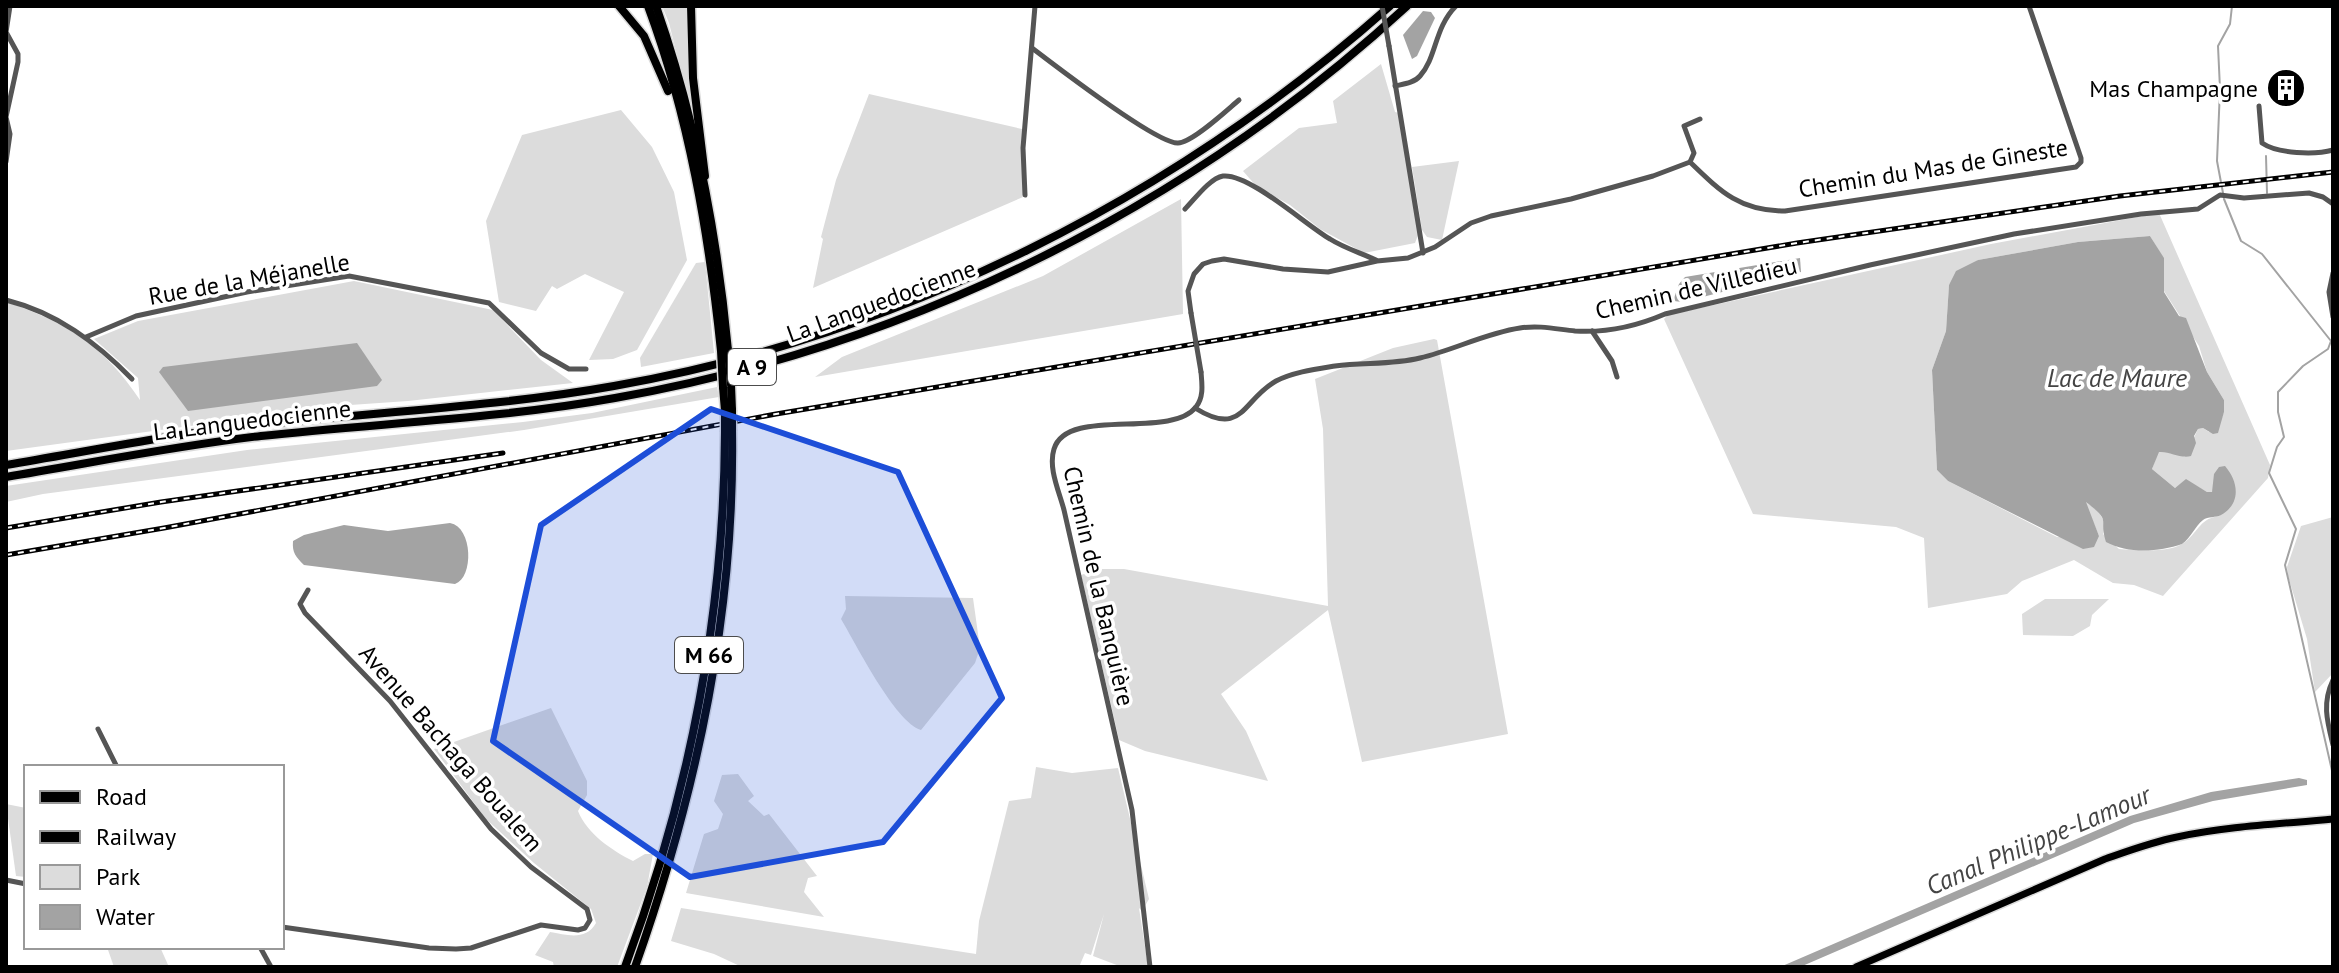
<svg xmlns="http://www.w3.org/2000/svg" width="2339" height="973" viewBox="0 0 2339 973" font-family="'PT Sans',sans-serif">
	<rect width="100%" height="100%" fill="#fff"/>
	<g fill="#dcdcdc" fill-rule="evenodd">
		<polygon points="662,6 689,6 698,138 669,23"/>
		<polygon points="1381,64 1395,112 1399,113 1420,230 1415,243 1364,253 1320,229 1290,205 1257,187 1243,171 1299,128 1337,123 1333,101"/>
		<polygon points="869,94 1022,129 1023,197 813,288 823,239 821,237 836,180"/>
		<polygon points="621,110 652,147 674,192 687,260 637,350 613,359 589,360 624,292 585,274 557,289 552,286 536,311 499,302 486,221 522,135"/>
		<polygon points="1459,161 1442,240 1427,237 1422,230 1412,167"/>
		<polygon points="1181,199 1183,314 815,377 842,357 1043,276"/>
		<path d="M2159 213 2270 465 2268 478 2163 596 2134 585 2113 583 2074 560 2022 581 2007 594 1928 608 1924 538 1896 527 1753 514 1664 319 1668 315 1991 244ZM2150 236 2164 259V291L2199 346 2207 372 2224 400V412L2221 420 2209 432 2203 428 2198 429 2185 457 2169 451 2158 452 2152 469 2175 488 2186 480 2207 492H2212L2214 488 2220 516C2200 518 2199 531 2185 542 2169 554 2138 550 2119 549L2103 534C2108 517 2097 511 2084 500L2099 536 2057 537 1948 481 1937 470 1932 370 1946 331 1949 285 1978 260 2078 242Z"/>
		<polygon points="705,262 714,353 641,367 640,358 696,263"/>
		<path d="M354 281 493 310 541 360 573 383 408 401 336 406 6 451V302C67 322 105 347 140 400L138 378 94 339 138 321Z"/>
		<polygon points="1434,339 1437,340 1508,734 1362,762 1328,610 1221,694 1246,731 1268,781 1145,751 1119,740 1081,575 1098,569 1124,569 1328,606 1323,429 1315,379 1393,348"/>
		<polygon points="717,387 719,397 524,430 43,494 6,502 6,486 247,450 523,422 592,413"/>
		<polygon points="2333,517 2333,673 2315,692 2307,639 2288,576 2287,567 2301,526"/>
		<path d="M845 596 973 598 980 648 975 663 921 730C895 722 856 644 841 619L846 609Z"/>
		<polygon points="2045,599 2109,599 2092,615 2090,626 2073,636 2023,635 2022,614"/>
		<path d="M551 708 587 781V795L578 811C587 834 613 851 633 861L645 854H653L647 887 617 967H554L553 962 535 955 550 932C567 935 586 941 596 923L591 909 534 863 486 819 434 749Z"/>
		<polygon points="1036,767 1072,773 1118,768 1149,899 1142,911 1139,908 1148,966 1122,967 1093,956 1104,914 1091,955 1085,953 1079,967 742,967 714,954 671,941 681,908 976,954 979,921 1009,801 1031,798"/>
		<polygon points="738,774 754,796 748,801 764,816 769,814 817,876 808,878 804,892 824,917 686,893 704,834 718,829 723,814 714,801 722,775"/>
		<polygon points="6,804 26,808 26,877 16,876"/>
		<polygon points="107,947 160,947 169,967 114,967"/>
	</g>
	<g fill="#a3a3a3">
		<polygon points="1423,11 1431,12 1435,18 1417,56 1412,59 1403,35"/>
		<path d="M2150 236 2164 258V292L2179 316 2186 318 2207 372 2224 400V412L2218 433 2213 434 2203 428 2198 429 2194 436 2196 443 2191 456C2180 459 2170 451 2159 452L2152 469 2175 488 2186 479 2207 492H2212L2214 474 2219 467 2225 466C2238 481 2242 503 2221 515 2216 518 2208 516 2203 520 2195 526 2191 538 2182 544 2159 552 2128 554 2106 542 2098 517 2113 523 2086 502L2099 536 2094 547 2083 549 1948 481 1937 470 1932 370 1946 331 1949 285 1956 271 1978 260 2078 242Z"/>
		<polygon points="1800,258 1801,272 1683,302 1673,301 1679,284 1685,277"/>
		<polygon points="357,343 382,380 377,386 188,411 159,372 163,367"/>
		<path d="M450 523C473 527 474 578 455 584L304 565C296 557 292 553 293 541L304 535 344 525 388 531Z"/>
		<polygon points="2299,778 2307,780 2307,785 2213,801 2134,823 1800,967 1780,967 2130,816 2211,792"/>
	</g>
	<g fill="none" stroke-linecap="round" stroke-linejoin="round">
		<g stroke="#a3a3a3" stroke-width="2">
			<polyline points="2266,156 2267,193"/>
			<polyline points="2223,193 2217,161 2220,89 2218,46 2230,24 2232,6"/>
			<polyline points="2224,199 2241,241 2262,254 2331,341 2328,349 2303,366 2278,392 2278,412 2284,437 2277,447 2269,473 2296,529 2285,565 2333,775"/>
		</g>
		<defs>
			<path id="major" d="M1856 967 2105 859C2128 851 2152 842 2177 837 2228 826 2281 824 2333 819"/>
			<g id="highway">
				<polyline points="619,6 644,36 668,91"/>
				<path d="M648 6C689 116 709 235 721 351"/>
				<path d="M656 6C695 117 717 233 728 350"/>
				<polyline points="691,6 693,78 705,176"/>
				<polyline points="731,385 732,410"/>
				<polyline points="723,387 725,411"/>
				<path d="M6 465C90 451 173 434 257 425 376 412 496 407 614 386 903 335 1171 200 1390 6"/>
				<path d="M6 477C91 463 175 446 261 436 379 423 498 419 615 398 909 346 1188 208 1407 6"/>
				<path d="M625 967C690 793 724 618 725 432"/>
				<path d="M635 967C696 795 735 614 732 431"/>
			</g>
		</defs>
		<use href="#major" stroke="#dbdbdb" stroke-width="10"/>
		<use href="#highway" stroke="#dbdbdb" stroke-width="11"/>
		<g stroke="#555" stroke-width="5">
			<polyline points="1389,46 1423,253"/>
			<path d="M1032 48C1053 64 1157 144 1178 143 1192 143 1227 110 1239 100"/>
			<path d="M1395 86C1404 84 1414 83 1420 76 1437 57 1434 28 1456 6"/>
			<path d="M2259 106 2262 143C2278 154 2315 155 2333 150"/>
			<polyline points="6,162 10,134 6,117 18,62 18,54 6,32 10,6"/>
			<path d="M1690 162C1721 192 1740 211 1785 211L2076 167 2081 162V158L2029 6"/>
			<polyline points="1025,195 1023,148 1035,6"/>
			<path d="M1185 209C1194 200 1210 178 1223 176 1249 173 1307 226 1330 239 1344 248 1361 253 1376 260"/>
			<polyline points="2333,273 2329,292 2333,317"/>
			<path d="M6 300C57 313 96 342 132 379"/>
			<polyline points="1191,313 1188,291 1194,274 1203,264 1212,261 1224,259 1283,269 1328,272 1377,261 1408,258 1435,247 1471,223 1491,216 1571,199 1653,176 1690,162 1694,153 1684,126 1700,119"/>
			<polyline points="1592,331 1612,361 1617,377"/>
			<polyline points="86,337 136,316 247,292 349,276 489,303 541,353 569,369 586,369"/>
			<path d="M1195 408C1243 438 1242 400 1276 381 1293 372 1316 369 1335 366 1364 362 1392 365 1420 358 1454 350 1486 333 1520 328 1539 325 1556 329 1575 331 1605 333 1637 326 1665 314L1870 265 2014 234 2141 214 2198 209 2220 195 2244 198 2309 193 2323 197 2333 204"/>
			<path d="M2333 680C2322 703 2327 721 2333 745"/>
			<polyline points="98,729 117,767"/>
			<polyline points="6,880 26,884"/>
			<polyline points="282,927 429,948 456,949 471,948 541,925 578,930 585,928 590,920 587,909 531,867 491,829 390,701 305,613 300,604 308,590"/>
			<polyline points="260,947 271,967"/>
			<path d="M1150 967 1132 810 1064 510C1059 491 1048 468 1054 449 1067 406 1170 440 1196 407 1204 397 1202 384 1201 372"/>
		</g>
		<use href="#major" stroke="#000" stroke-width="7"/>
		<use href="#highway" stroke="#000" stroke-width="8"/>
		<defs>
			<g id="rail">
				<polyline points="6,528 161,502 503,453"/>
				<polyline points="6,555 164,528 776,414 1797,243 2120,196 2333,172"/>
			</g>
		</defs>
		<use href="#rail" stroke="#000" stroke-width="5"/>
		<use href="#rail" stroke="#fff" stroke-width="2" stroke-dasharray="6" stroke-linecap="butt"/>
		<defs>
			<g id="highway-bridge">
				<polyline points="728,350 731,385"/>
				<polyline points="721,351 723,387"/>
				<polyline points="732,410 732,431"/>
				<polyline points="725,411 725,432"/>
			</g>
		</defs>
		<use href="#highway-bridge" stroke="#dbdbdb" stroke-width="11" stroke-linecap="butt"/>
		<g stroke="#555" stroke-width="5">
			<polyline points="1382,6 1389,46"/>
			<polyline points="1191,313 1201,372"/>
		</g>
		<use href="#highway-bridge" stroke="#000" stroke-width="8"/>
	</g>
	<path fill="#1d4ed8" fill-opacity="0.2" stroke="#1d4ed8" stroke-width="6" stroke-linejoin="round" d="M711 409 898 472 1002 698 883 842 690 877 493 741 541 525Z"/>
	<defs>
		<symbol id="building-disc" viewBox="-11 -11 22 22"><circle r="9.5" fill="#000" stroke="#fff"/><path d="M-4-6H4V6H1V3H-1V6H-4ZM-2.5-4.3h1.7v1.8h-1.7ZM.8-4.3h1.7v1.8H.8ZM-2.5-1h1.7V.8h-1.7ZM.8-1h1.7V.8H.8Z" fill="#fff"/></symbol>
	</defs>
	<g fill-rule="evenodd">
		<use href="#building-disc" x="2264" y="66" width="44" height="44"/>
	</g>
	<g text-anchor="middle" dominant-baseline="central" stroke-width="7" stroke-linejoin="round" paint-order="stroke">
		<g fill="#fff" stroke="#4c4c4c" stroke-width="2">
			<rect x="728" y="349" width="48" height="36" rx="6"/>
			<rect x="675" y="637" width="68" height="36" rx="6"/>
		</g>
		<g font-size="22" font-weight="bold" fill="#000">
			<text x="752" y="367">A 9</text>
			<text x="709" y="655">M 66</text>
		</g>
		<g font-size="24" fill="#000" stroke="#fff" text-anchor="end">
			<text x="2258" y="88">Mas Champagne</text>
		</g>
		<g font-size="24" fill="#000" stroke="#fff">
			<text transform="translate(1933 168) rotate(-9)">Chemin du Mas de Gineste</text>
			<text transform="translate(249 279) rotate(-10)">Rue de la Méjanelle</text>
			<text transform="translate(1696 288) rotate(-13)">Chemin de Villedieu</text>
			<text transform="translate(881 301) rotate(-20)">La Languedocienne</text>
			<text transform="translate(252 420) rotate(-7)">La Languedocienne</text>
			<text transform="translate(1099 586) rotate(77)">Chemin de la Banquière</text>
			<text transform="translate(451 748) rotate(49)">Avenue Bachaga Boualem</text>
		</g>
		<g font-size="26" font-style="italic" fill="#444" stroke="#fff">
			<text x="2117" y="377">Lac de Maure</text>
			<text transform="translate(2038 840) rotate(-23)">Canal Philippe-Lamour</text>
		</g>
	</g>
	<rect width="2339" height="973" fill="none" stroke="#000000" stroke-width="16"/>
	<rect x="24" y="765" width="260" height="184" fill="#ffffff" stroke="#999999" stroke-width="2"/>
	<rect x="40" y="791" width="40" height="12" fill="#000000" stroke="#999999" stroke-width="2"/>
	<text x="96" y="805" font-size="24" fill="#000000">Road</text>
	<rect x="40" y="831" width="40" height="12" fill="#000000" stroke="#999999" stroke-width="2"/>
	<text x="96" y="845" font-size="24" fill="#000000">Railway</text>
	<rect x="40" y="865" width="40" height="24" fill="#dcdcdc" stroke="#999999" stroke-width="2"/>
	<text x="96" y="885" font-size="24" fill="#000000">Park</text>
	<rect x="40" y="905" width="40" height="24" fill="#a3a3a3" stroke="#999999" stroke-width="2"/>
	<text x="96" y="925" font-size="24" fill="#000000">Water</text>
</svg>
